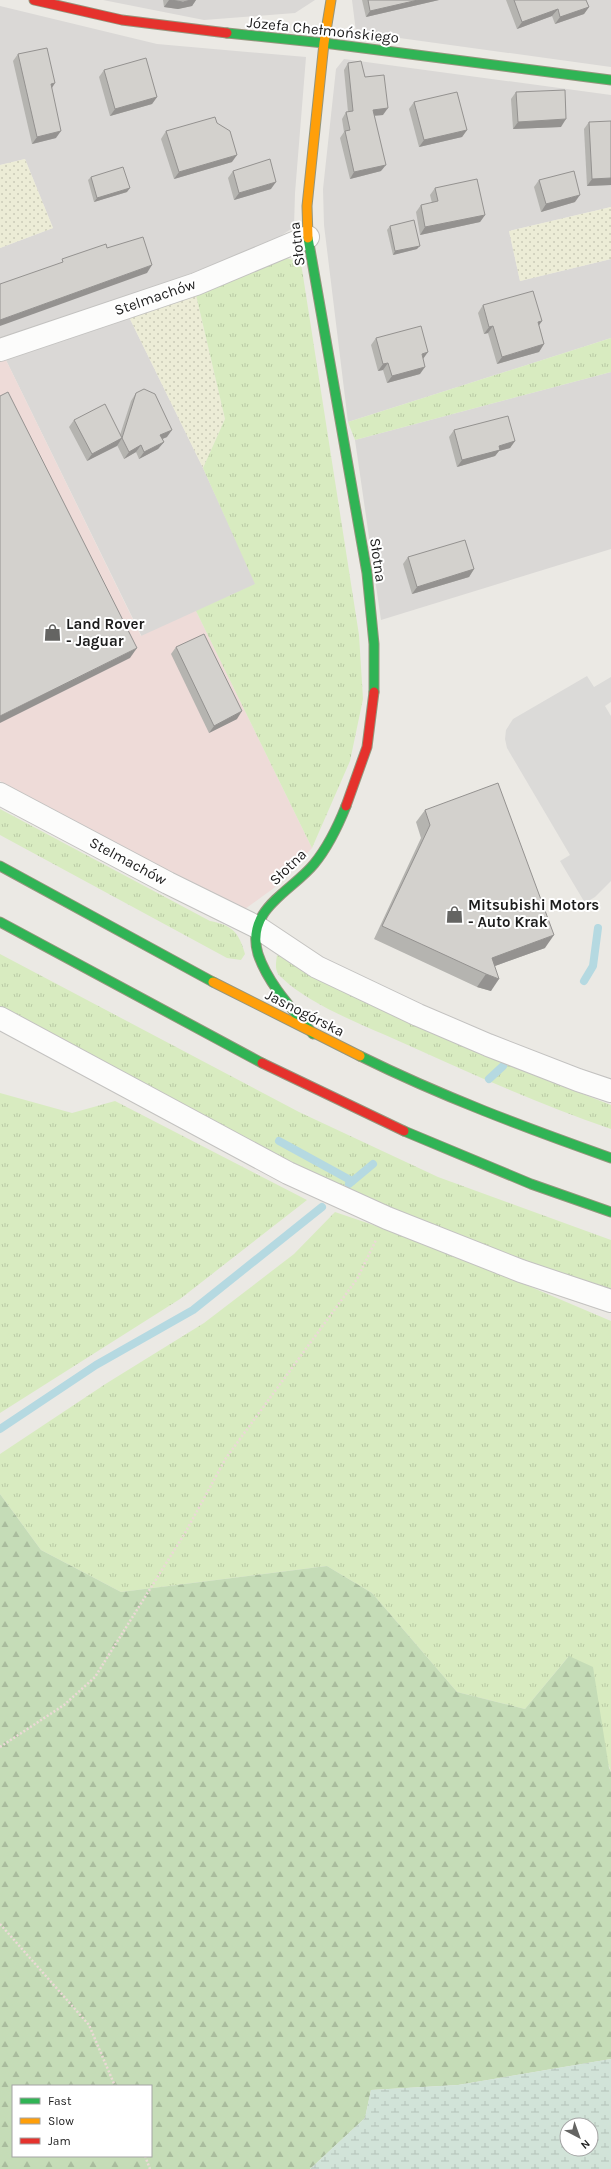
<svg xmlns="http://www.w3.org/2000/svg" width="611" height="2169" viewBox="0 0 611 2169" font-family="Karla,sans-serif">
	<defs>
		<pattern id="farmland-dots" width="8" height="8" patternUnits="userSpaceOnUse"><rect width="8" height="8" fill="#ececd6"/><path d="M2 2h.1M6 6h.1" fill="none" stroke="#cacab7" stroke-width="1.8" stroke-linecap="round"/></pattern>
		<pattern id="grass-tufts" width="24" height="20" patternUnits="userSpaceOnUse"><rect width="24" height="20" fill="#d8ebc0"/><path d="M3 7l-1-3M5 7V3M7 7l1-3M15 17l-1-3M17 17v-4M19 17l1-3" fill="none" stroke="#b9c9a4"/></pattern>
		<pattern id="forest-firs" width="22" height="20" patternUnits="userSpaceOnUse"><rect width="22" height="20" fill="#c5dcb7"/><path d="M5 1l3.5 6h-7zM16 11l3.5 6h-7z" fill="#a9bc9d"/></pattern>
		<pattern id="wetland-marsh" width="20" height="14" patternUnits="userSpaceOnUse"><rect width="20" height="14" fill="#d1e3d8"/><path d="M1 5h8M5 5V1M11 12h8M15 12V8" fill="none" stroke="#b3c2b9"/></pattern>
	</defs>
	<rect width="100%" height="100%" fill="#ebe9e4"/>
	<g fill="#dad8d6">
		<polygon points="103,0 315,0 295,13 204,20"/>
		<polygon points="352,0 611,0 611,67 356,32"/>
		<polygon points="0,6 157,44 306,57 295,193 294,227 273,241 113,304 0,338 0,248 53,228 25,159 0,165"/>
		<polygon points="344,59 611,95 611,207 509,231 520,281 611,259 611,338 348,422 324,225 323,189 336,69"/>
		<polygon points="128,315 203,468 256,584 142,637 4,356"/>
		<polygon points="611,372 611,549 381,620 355,440"/>
	</g>
	<polygon fill="#eedbd8" points="4,356 141,636 196,611 312,848 274,888 245,909 134,855 0,781 0,357"/>
	<g fill="url(#farmland-dots)">
		<polygon points="25,159 53,228 0,248 0,165"/>
		<polygon points="611,207 611,259 520,281 509,231"/>
		<polygon points="196,295 225,419 203,468 128,315"/>
	</g>
	<g fill="url(#grass-tufts)">
		<polygon points="284,257 301,263 359,635 363,699 350,761 312,848 196,611 255,584 203,468 225,419 196,295"/>
		<polygon points="611,338 611,372 355,440 348,422"/>
		<path d="M0 809 210 921C232 925 239 932 245 954L241 960 227 958 0 835Z"/>
		<polygon points="0,954 299,1112 438,1177 611,1240 611,1291 474,1242 381,1204 291,1162 0,1007"/>
		<path d="M277 955 322 980 482 1055 611 1105V1129C536 1103 465 1071 392 1038 358 1023 307 1003 281 977 274 971 276 963 277 955Z"/>
		<polygon points="0,1093 72,1113 115,1101 307,1200 180,1299 0,1413"/>
		<polygon points="335,1212 432,1245 611,1321 611,1772 569,1656 525,1709 457,1692 372,1593 327,1566 121,1592 41,1550 0,1494 0,1454 107,1383 204,1323 294,1254"/>
	</g>
	<path fill="url(#forest-firs)" fill-rule="evenodd" d="M0 1494 41 1550 121 1592 327 1566 372 1593 457 1692 525 1709 569 1656 593 1667 609 1768 611 1772V2059L458 2085 371 2090 365 2118 310 2169H0ZM13 2086H151V2156H13Z"/>
	<path fill="url(#wetland-marsh)" fill-rule="evenodd" d="M611 2059V2169H310L365 2118 371 2090 458 2085ZM567 2125H591V2149H567Z"/>
	<polygon fill="#dbdad8" points="587,676 594,687 611,677 611,702 605,706 611,716 611,881 595,897 585,903 560,861 570,855 507,748 505,739 506,730 513,719"/>
	<g fill="none" stroke-linecap="round" stroke-linejoin="round">
		<g stroke="#b5d9e1" stroke-width="8">
			<polyline points="584,981 593,966 598,928"/>
			<polyline points="489,1079 503,1066"/>
			<polyline points="279,1141 352,1181"/>
			<polyline points="349,1184 373,1164"/>
			<polyline points="0,1429 96,1365 193,1310 322,1207"/>
		</g>
		<defs>
			<g id="street">
				<polyline points="0,350 196,284 308,237"/>
				<polyline points="0,794 168,883 257,927 317,967 418,1015 488,1045 578,1080 611,1091"/>
				<polyline points="0,1018 288,1173 387,1218 521,1271 611,1301"/>
			</g>
			<g id="fast">
				<polyline points="227,33 324,43 611,80"/>
				<polyline points="308,238 367,573 374,644 374,692"/>
				<polyline points="0,866 213,982"/>
				<polyline points="0,922 262,1063"/>
				<path d="M313 1034C293 1010 268 984 258 954 245 909 291 892 314 864 328 847 338 826 346 806"/>
				<path d="M360 1056C441 1096 526 1128 611 1158"/>
				<polyline points="404,1131 531,1184 611,1212"/>
			</g>
			<g id="slow">
				<polyline points="308,238 307,206 324,43 331,0"/>
				<polyline points="213,982 360,1056"/>
			</g>
			<g id="jam">
				<polyline points="34,0 122,20 227,33"/>
				<polyline points="346,806 367,747 374,692"/>
				<polyline points="262,1063 404,1131"/>
			</g>
		</defs>
		<use href="#street" stroke="#c3c2c0" stroke-width="24"/>
		<use href="#fast" stroke="#94957c" stroke-width="11"/>
		<use href="#slow" stroke="#94957c" stroke-width="11"/>
		<use href="#jam" stroke="#94957c" stroke-width="11"/>
		<g stroke="#ebd9d6" stroke-width="2.5" stroke-dasharray="2 2" stroke-linecap="butt">
			<polyline points="0,1747 64,1705 95,1677 185,1533 226,1458 357,1279 376,1240"/>
			<polyline points="0,1924 89,2025 115,2086"/>
			<polyline points="145,2156 150,2169"/>
		</g>
		<use href="#street" stroke="#fcfcfb" stroke-width="22"/>
		<use href="#fast" stroke="#30b455" stroke-width="9"/>
		<use href="#slow" stroke="#ff9f0a" stroke-width="9"/>
		<use href="#jam" stroke="#e5322d" stroke-width="9"/>
	</g>
	<g fill="#b5b4b0">
		<polygon points="163,0 196,0 192,6 178,9 164,7"/>
		<polygon points="362,0 439,0 366,17"/>
		<polygon points="506,0 586,0 589,7 584,14 555,24 552,16 517,29"/>
		<polygon points="18,54 56,138 32,144 13,61"/>
		<polygon points="348,63 365,77 383,115 374,116 381,171 350,179 340,138 344,132 342,119 346,112 348,112 344,70"/>
		<polygon points="104,70 157,97 152,104 110,116 99,77"/>
		<polygon points="516,92 561,127 513,129 511,99"/>
		<polygon points="414,102 467,130 462,137 419,147 409,109"/>
		<polygon points="589,122 611,185 587,186 584,129"/>
		<polygon points="217,123 232,162 174,179 161,139 166,131"/>
		<polygon points="233,171 271,189 234,200 228,178"/>
		<polygon points="91,177 127,192 94,202 88,180"/>
		<polygon points="539,180 575,202 541,212 534,187"/>
		<polygon points="435,188 485,215 480,222 420,235 416,212 421,205 432,203 430,195"/>
		<polygon points="390,226 417,249 393,255 387,230"/>
		<polygon points="483,305 542,321 539,325 544,344 539,352 497,364 488,333 484,334 478,313"/>
		<polygon points="376,338 423,359 420,374 387,383 383,370 378,371 371,345"/>
		<polygon points="136,393 167,437 162,439 164,442 158,449 139,459 136,452 124,459 117,445 87,461 69,427 74,420 120,435 131,401"/>
		<polygon points="454,430 515,441 510,448 499,451 495,456 457,467 449,437"/>
		<polygon points="408,557 474,569 469,577 412,594 403,564"/>
		<polygon points="176,647 237,719 209,733 171,654"/>
		<polygon points="425,810 545,948 495,966 491,991 477,987 374,939 421,838 416,822"/>
	</g>
	<g fill="#949290">
		<polygon points="169,0 196,0 192,6 178,9 164,7"/>
		<polygon points="418,0 439,0 366,17 370,11"/>
		<polygon points="589,7 584,14 555,24 560,17"/>
		<polygon points="558,9 552,16 517,29 522,22"/>
		<polygon points="55,83 50,91 51,84"/>
		<polygon points="157,97 152,104 110,116 115,109"/>
		<polygon points="388,108 383,115 368,116 373,110"/>
		<polygon points="566,119 561,127 513,129 518,122"/>
		<polygon points="467,130 462,137 419,147 424,140"/>
		<polygon points="61,131 56,138 32,144 37,137"/>
		<polygon points="237,155 232,162 174,179 179,172"/>
		<polygon points="386,165 381,171 350,179 354,172"/>
		<polygon points="611,178 611,185 587,186 592,179"/>
		<polygon points="276,182 271,189 234,200 239,193"/>
		<polygon points="130,188 127,192 94,202 97,198"/>
		<polygon points="580,195 575,202 541,212 546,204"/>
		<polygon points="485,215 480,222 420,235 425,227"/>
		<polygon points="420,246 417,249 393,255 395,251"/>
		<polygon points="152,265 147,273 0,326 0,320"/>
		<polygon points="542,321 537,328 538,322"/>
		<polygon points="493,326 488,333 484,334 489,327"/>
		<polygon points="544,344 539,352 497,364 502,357"/>
		<polygon points="428,352 423,359 422,354"/>
		<polygon points="388,363 383,370 378,371 383,364"/>
		<polygon points="425,367 420,374 387,383 392,376"/>
		<polygon points="172,430 167,437 155,442 160,435"/>
		<polygon points="122,438 117,446 87,461 92,454"/>
		<polygon points="515,441 510,448 499,451 495,456 457,467 462,460 499,446"/>
		<polygon points="164,442 158,449 139,459 144,452"/>
		<polygon points="141,445 136,452 124,459 129,452"/>
		<polygon points="474,569 469,577 412,594 417,587"/>
		<polygon points="137,648 130,658 0,723 0,716"/>
		<polygon points="242,711 237,719 209,733 214,726"/>
		<polygon points="554,935 545,948 484,970 492,958"/>
		<polygon points="486,974 499,979 491,991 477,987"/>
	</g>
	<g fill="#d3d1cd" stroke="#949290">
		<polygon points="171,0 191,0 183,2"/>
		<polygon points="368,0 418,0 370,11"/>
		<polygon points="514,0 586,0 589,7 560,17 558,9 522,22"/>
		<polygon points="47,48 55,83 51,84 61,131 37,137 18,54"/>
		<polygon points="146,58 157,97 115,109 104,70"/>
		<polygon points="361,61 365,77 384,75 388,108 373,110 386,165 354,172 345,131 350,130 346,112 353,111 348,63"/>
		<polygon points="565,90 566,119 518,122 516,92"/>
		<polygon points="457,92 467,130 424,140 414,102"/>
		<polygon points="215,117 217,123 230,131 237,155 179,172 166,131"/>
		<polygon points="611,121 611,178 592,179 589,122"/>
		<polygon points="270,159 276,182 239,193 233,171"/>
		<polygon points="123,167 130,188 97,198 91,177"/>
		<polygon points="574,171 580,195 546,204 539,180"/>
		<polygon points="477,179 485,215 425,227 421,205 438,201 435,188"/>
		<polygon points="414,220 420,246 395,251 390,226"/>
		<polygon points="143,237 152,265 0,320 0,284 63,262 62,259 106,244 107,248"/>
		<polygon points="533,291 542,321 538,322 544,344 502,357 493,326 489,327 483,305"/>
		<polygon points="421,326 428,352 422,354 425,367 392,376 388,363 383,364 376,338"/>
		<polygon points="144,389 155,394 172,430 160,435 164,442 144,452 141,445 129,452 122,438 136,393"/>
		<polygon points="8,392 137,648 0,716 0,396"/>
		<polygon points="105,404 122,438 92,454 74,420"/>
		<polygon points="508,416 515,441 499,446 500,450 462,460 454,430"/>
		<polygon points="465,540 474,569 417,587 408,557"/>
		<polygon points="204,634 242,711 214,726 176,647"/>
		<polygon points="498,783 554,935 492,958 499,979 486,974 382,926 430,825 425,810"/>
	</g>
	<defs>
		<symbol id="shop-bare" viewBox="-9 -9 18 18"><path d="M-5-2.5h2.3a2.7 3.5 0 0 1 5.4 0H5L5.5 6h-11ZM-1.5-2.5h3a1.5 2.3 0 0 0-3 0Z" fill="#646462" stroke="#fff" stroke-width="2.5" paint-order="stroke"/></symbol>
	</defs>
	<g fill-rule="evenodd">
		<use href="#shop-bare" x="40" y="620" width="25" height="25"/>
		<use href="#shop-bare" x="442" y="902" width="25" height="25"/>
	</g>
	<g text-anchor="middle" dominant-baseline="central" stroke-width="4" stroke-linejoin="round" paint-order="stroke">
		<g font-size="15" fill="#1c1c1c" stroke="#fff">
			<text transform="translate(323 30) rotate(6)">Józefa Chełmońskiego</text>
			<text transform="translate(297 244) rotate(-97)">Słotna</text>
			<text transform="translate(155 297) rotate(-19)">Stelmachów</text>
			<text transform="translate(378 560) rotate(82)">Słotna</text>
			<text transform="translate(128 861) rotate(28)">Stelmachów</text>
			<text transform="translate(288 867) rotate(-44)">Słotna</text>
			<text transform="translate(305 1013) rotate(27)">Jasnogórska</text>
		</g>
		<g font-size="15" font-weight="bold" fill="#1c1c1c" stroke="#fff" text-anchor="start">
			<text x="66" y="624">Land Rover<tspan x="66" dy="17">- Jaguar</tspan></text>
			<text x="468" y="905">Mitsubishi Motors<tspan x="468" dy="17">- Auto Krak</tspan></text>
		</g>
	</g>
	<rect x="12" y="2085" width="140" height="72" fill="#ffffff" stroke="#a4a4a4"/>
	<rect x="20" y="2098" width="20" height="6" fill="#30b455" stroke="#a4a4a4"/>
	<text x="48" y="2105" font-size="12" fill="#1c1c1c">Fast</text>
	<rect x="20" y="2118" width="20" height="6" fill="#ff9f0a" stroke="#a4a4a4"/>
	<text x="48" y="2125" font-size="12" fill="#1c1c1c">Slow</text>
	<rect x="20" y="2138" width="20" height="6" fill="#e5322d" stroke="#a4a4a4"/>
	<text x="48" y="2145" font-size="12" fill="#1c1c1c">Jam</text>
	<g transform="translate(579 2137) rotate(139)"><circle r="19" fill="#ffffff" stroke="#a4a4a4"/>
	<path d="M0-3L7 15L0 10L-7 15Z" fill="#646462"/>
	<text y="-6" font-size="11" font-weight="bold" text-anchor="middle" fill="#1c1c1c">N</text>
	</g>
</svg>
